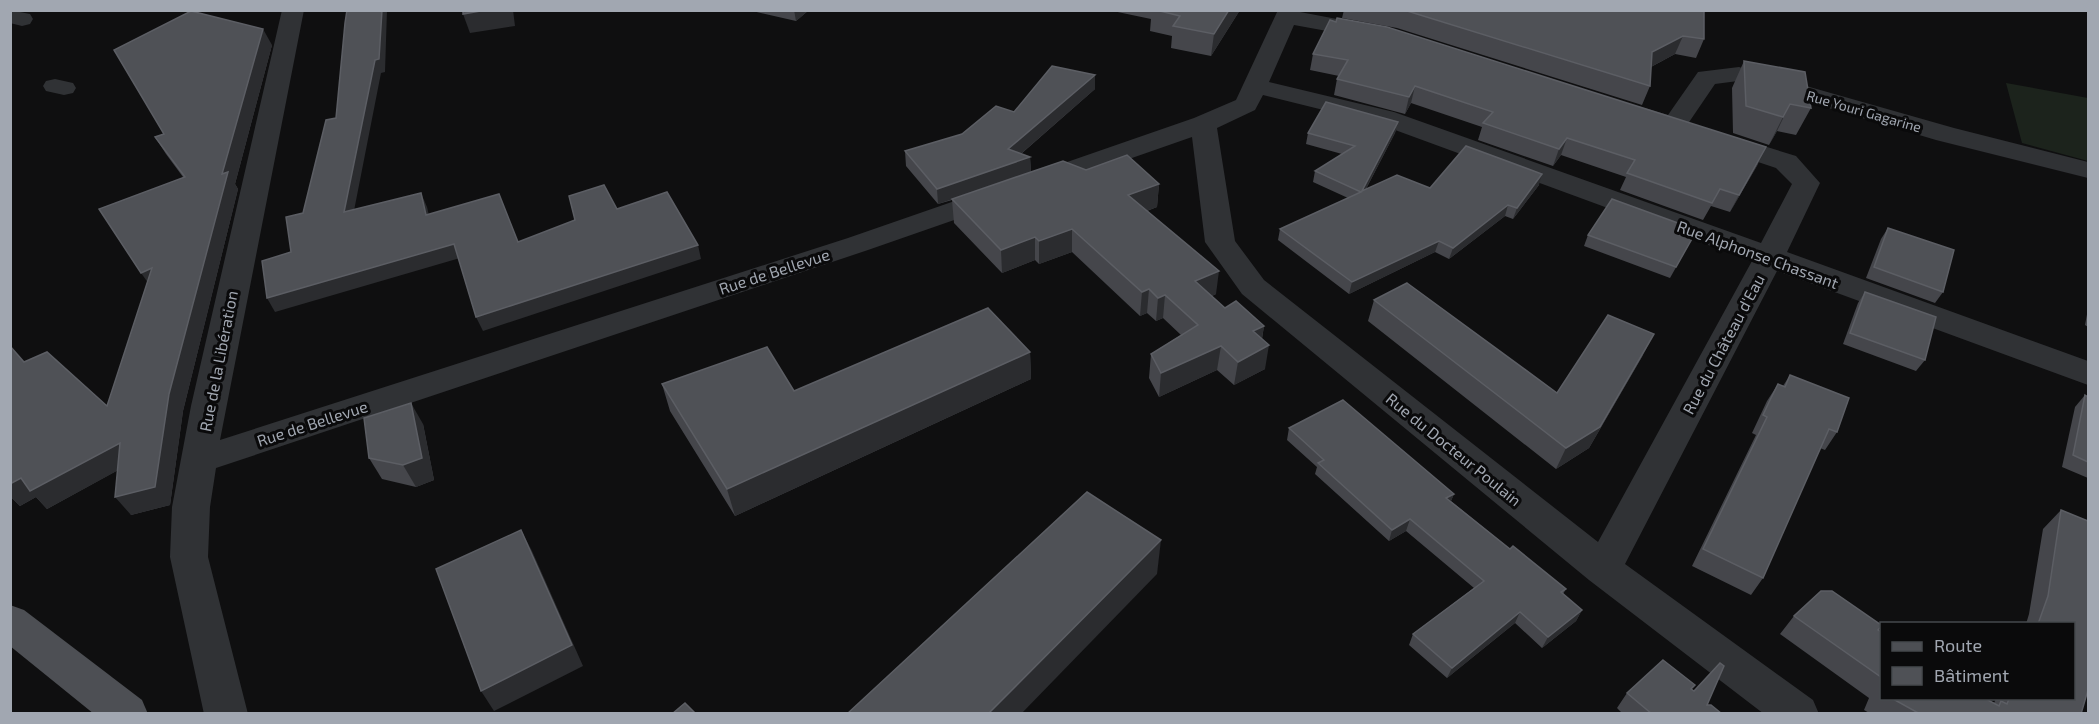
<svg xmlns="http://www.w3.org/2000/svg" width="2099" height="724" viewBox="0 0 2099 724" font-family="'Exo 2',sans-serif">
	<rect width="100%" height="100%" fill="#0f0f10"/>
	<polygon fill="#1c231c" points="2006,83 2088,98 2088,161 2022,143"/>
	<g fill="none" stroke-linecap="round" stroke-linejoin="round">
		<g fill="#303235" fill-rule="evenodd">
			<polygon points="10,10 30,14 33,19 30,24 22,26 10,23"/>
			<path d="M282 10H304L220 440 848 238 1194 118 1236 100 1278 10H1301L1300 12 1379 27 1383 32 1379 37 1371 39 1294 25 1269 82 1394 112 1761 243 1792 184 1776 168 1710 146 1706 140 1710 134 1719 132 1796 156 1820 183 1787 252 2088 361V385L1777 271 1625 564 1813 700 1819 714H1764L1589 580 1242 294 1205 242 1192 137 868 250 216 468 210 507 208 557 248 714H204L170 557 172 507 191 406ZM1263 95 1376 123 1752 261 1598 542 1264 280 1235 241 1217 128 1255 110Z"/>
			<path d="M1739 67 1954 128 2088 162V178L1936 140 1738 81 1715 84 1683 131C1670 134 1633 125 1625 114L1629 109 1638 106 1668 115 1698 72Z"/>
			<polygon points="55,79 73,83 76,88 73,93 64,95 46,91 43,86 46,81"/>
		</g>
		<polygon fill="#4d4f54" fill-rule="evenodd" points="10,605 24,610 142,700 148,714 94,714 10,646"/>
	</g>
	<g fill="#45464b">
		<polygon points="748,10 809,10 796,21"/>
		<polygon points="1108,10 1240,10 1211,56 1171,48 1172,36 1150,31 1151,19"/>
		<polygon points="1344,10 1704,10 1704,39 1696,58 1675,54 1651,67 1650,86 1642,105 1397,28 1342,18"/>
		<polygon points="1330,20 1758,164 1730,212 1711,206 1703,220 1620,190 1626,177 1561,155 1553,166 1478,140 1482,127 1411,103 1405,114 1334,95 1337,79 1339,76 1310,70 1313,54"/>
		<polygon points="272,45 235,184 238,189 183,411 170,505 131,515 118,470 47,509 36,497 20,506 10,496 10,346 24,362 107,406 183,177 166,154 155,137 164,134"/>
		<polygon points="1744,61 1811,108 1796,135 1777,131 1769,145 1733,133 1732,88"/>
		<polygon points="1095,75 1095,89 1021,154 1030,157 1031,172 1086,170 1159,184 1157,207 1147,211 1216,294 1212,296 1225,308 1264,326 1262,339 1265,369 1234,385 1217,370 1159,397 1149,378 1151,354 1181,335 1163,318 1156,321 1147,313 1140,316 1072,252 1039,264 1035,260 1002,273 954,223 952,200 938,204 906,166 905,151 962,134 1014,112"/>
		<polygon points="1398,122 1395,133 1366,189 1539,185 1513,219 1505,216 1449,259 1435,252 1349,294 1278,240 1280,229 1348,198 1313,182 1315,171 1342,154 1306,144 1308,133"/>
		<polygon points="1888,228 1943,292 1935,303 1866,278 1881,239"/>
		<polygon points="1697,230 1670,278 1584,246 1588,235"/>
		<polygon points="1865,292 1925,360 1916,371 1843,344 1858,303"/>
		<polygon points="1374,300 1557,393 1643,355 1589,448 1556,469 1368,321"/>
		<polygon points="2088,309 2088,327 2085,325"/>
		<polygon points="1030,352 1031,379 735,516 670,411 662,384 794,391"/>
		<polygon points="1790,375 1837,432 1825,450 1820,448 1763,578 1751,595 1692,566 1756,435 1752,433 1767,401 1778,384 1783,386"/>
		<polygon points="2085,395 2088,397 2088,478 2062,467 2075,407"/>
		<polygon points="423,424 434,480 416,487 382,479 369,458"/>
		<polygon points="1289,428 1454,494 1451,501 1510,549 1566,589 1563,594 1582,610 1576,621 1542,648 1515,623 1447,678 1409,645 1413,634 1474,588 1406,531 1389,541 1315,474 1317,467 1287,440"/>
		<polygon points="2061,510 2088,521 2088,690 2081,714 1871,714 1864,710 1869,698 1780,634 1794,616 1821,591 1832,591 1881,625 1881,627 1878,630 1881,632 1881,699 1986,699 1994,703 1996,699 2073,699 2073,624 2026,624 2029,614 2043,529"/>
		<polygon points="1692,689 1707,705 1722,714 1623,714 1617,708 1627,693"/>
	</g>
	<g fill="#2b2c2f">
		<polygon points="382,10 387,10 385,72 381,73 351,226 344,212"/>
		<polygon points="486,10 513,10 515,26 470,33 463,14"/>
		<polygon points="794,10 809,10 796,21"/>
		<polygon points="1229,10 1240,10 1211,56 1214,34"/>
		<polygon points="263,29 272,45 235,184 238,189 183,411 170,505 131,515 115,497 169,394 222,174"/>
		<polygon points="1683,36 1675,54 1645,70 1652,52"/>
		<polygon points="1095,75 1095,89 1009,164 1008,149"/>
		<polygon points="1415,86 1411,103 1405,114 1409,97"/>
		<polygon points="1790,104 1777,131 1769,145 1783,117"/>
		<polygon points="1398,122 1395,133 1359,202 1362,191"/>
		<polygon points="1567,138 1561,155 1553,166 1559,149"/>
		<polygon points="1766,147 1758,164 1730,212 1739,195"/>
		<polygon points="1030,157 1031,172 938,204 937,189"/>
		<polygon points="1542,174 1539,185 1513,219 1517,208"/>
		<polygon points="1159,184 1157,207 1127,218 1128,195"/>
		<polygon points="421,193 427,207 432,228 426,215"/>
		<polygon points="1508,205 1505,216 1449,259 1453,248"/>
		<polygon points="1072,229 1072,252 1039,264 1039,241"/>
		<polygon points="1035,237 1035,260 1002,273 1001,250"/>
		<polygon points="1439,241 1435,252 1349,294 1352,282"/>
		<polygon points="454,244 460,258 275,312 267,298"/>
		<polygon points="698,245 701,259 483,331 476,317"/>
		<polygon points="152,268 154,291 141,273"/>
		<polygon points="1219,271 1216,294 1192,305 1195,281"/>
		<polygon points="1149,289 1147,313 1140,316 1142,292"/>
		<polygon points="1165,295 1163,318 1156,321 1158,298"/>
		<polygon points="1264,326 1260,350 1253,331"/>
		<polygon points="1654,334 1643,355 1589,448 1556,469 1566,448"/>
		<polygon points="1269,345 1265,369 1234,385 1238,362"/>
		<polygon points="1221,346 1217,370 1159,397 1161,373"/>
		<polygon points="1030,352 1031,379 735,516 727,489"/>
		<polygon points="411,403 423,424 434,480 416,487 403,465"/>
		<polygon points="120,443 135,461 47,509 36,497 20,506 10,496 10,484 21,478"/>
		<polygon points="1454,494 1449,505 1446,498"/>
		<polygon points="1410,519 1406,531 1389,541 1392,530"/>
		<polygon points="521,530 532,551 583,666 494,711 481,691"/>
		<polygon points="1161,540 1157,574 1021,714 988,714"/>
		<polygon points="1582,610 1576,621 1542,648 1548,637"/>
		<polygon points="1520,612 1515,623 1447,678 1452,668"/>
	</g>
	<g fill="#4f5156" stroke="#5c5e64" stroke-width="1.5">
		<polygon points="347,10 382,10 379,59 375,60 344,212 421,193 426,215 499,194 518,242 575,220 569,196 604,185 617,209 667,192 698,245 476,317 454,244 267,298 262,261 291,252 286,217 303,213 326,120 336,118 345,23"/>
		<polygon points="463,10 486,10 463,14"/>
		<polygon points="1156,10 1229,10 1214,34 1173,26 1180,16"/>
		<polygon points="1404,10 1704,10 1704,39 1683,36 1652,52 1650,86"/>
		<polygon points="191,11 263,29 222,174 228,172 169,394 155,487 115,497 120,443 30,491 21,478 10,484 10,346 24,362 47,352 107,406 152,268 141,273 99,209 185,177 155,137 164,134 114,50"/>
		<polygon points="1337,18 1387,27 1766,147 1739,195 1720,189 1712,203 1627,173 1635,160 1567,138 1559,149 1483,123 1493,112 1415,86 1409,97 1337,79 1348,60 1313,54 1330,20 1336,22"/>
		<polygon points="1744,61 1805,72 1811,108 1790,104 1783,117 1746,106"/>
		<polygon points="1052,66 1095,75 1008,149 1030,157 937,189 905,151 962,134 996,106 1014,112"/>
		<polygon points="1326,102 1398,122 1362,191 1397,175 1430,188 1466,146 1542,174 1517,208 1508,205 1453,248 1439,241 1352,282 1280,229 1361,192 1315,171 1355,146 1308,133"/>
		<polygon points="1127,155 1159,184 1128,195 1219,271 1195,281 1225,308 1236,301 1264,326 1253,331 1269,345 1238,362 1221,346 1161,373 1151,354 1198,325 1165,295 1158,298 1149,289 1142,292 1072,229 1039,241 1035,237 1001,250 952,199 1063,161 1086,170"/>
		<polygon points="1612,199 1697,230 1676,267 1588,235"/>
		<polygon points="1888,228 1954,250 1943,292 1874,267"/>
		<polygon points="1407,283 1557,393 1608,315 1654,334 1600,427 1566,448 1374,300"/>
		<polygon points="1865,292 1936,317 1925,360 1850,333"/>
		<polygon points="988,308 1030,352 727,489 662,384 767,347 794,391"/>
		<polygon points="1790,375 1849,398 1837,432 1829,429 1763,578 1703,549 1767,417 1763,415 1771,398 1778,384 1785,387"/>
		<polygon points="2085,395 2088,397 2088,462 2073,455"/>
		<polygon points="1343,400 1454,494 1446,498 1510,549 1513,546 1566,589 1561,592 1582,610 1548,637 1520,612 1452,668 1413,634 1484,581 1410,519 1392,530 1318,463 1324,460 1289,428"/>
		<polygon points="411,403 422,458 403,465 369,458 364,418"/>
		<polygon points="1087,492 1161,540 988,714 847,714"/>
		<polygon points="2061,510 2088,521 2088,690 2081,714 1920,714 1893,699 1986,699 1999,706 2001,701 2007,704 2009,699 2073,699 2073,624 2038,624 2048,596"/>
		<polygon points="521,530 572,645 481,691 436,569"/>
		<polygon points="1821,591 1832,591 1881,625 1881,627 1878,630 1881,632 1881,677 1794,616"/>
		<polygon points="1663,660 1695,685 1691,689 1694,691 1720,663 1724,666 1707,705 1711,705 1722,714 1652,714 1627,693"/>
		<polygon points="685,703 696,714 672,714"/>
	</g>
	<g text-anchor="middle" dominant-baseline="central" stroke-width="6" stroke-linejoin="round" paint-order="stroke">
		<g font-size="14" fill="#a1a7b1" stroke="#0a0a0b">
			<text transform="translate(1864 111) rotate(16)">Rue Youri Gagarine</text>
		</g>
		<g font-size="16" fill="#a1a7b1" stroke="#0a0a0b">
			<text transform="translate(1758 254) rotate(20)">Rue Alphonse Chassant</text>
			<text transform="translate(774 271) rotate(-18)">Rue de Bellevue</text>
			<text transform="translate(1723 344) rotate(-62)">Rue du Château d'Eau</text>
			<text transform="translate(218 361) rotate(-79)">Rue de la Libération</text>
			<text transform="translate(312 423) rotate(-18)">Rue de Bellevue</text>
			<text transform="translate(1454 449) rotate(39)">Rue du Docteur Poulain</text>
		</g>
	</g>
	<rect width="2099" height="724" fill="none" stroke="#a1a7b1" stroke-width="24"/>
	<rect x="1880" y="622" width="195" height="78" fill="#0a0a0b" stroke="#46494d" stroke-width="1.5"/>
	<rect x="1892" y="642" width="30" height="9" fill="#4d4f54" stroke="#46494d" stroke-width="1.5"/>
	<text x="1934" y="652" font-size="18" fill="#a1a7b1">Route</text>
	<rect x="1892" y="667" width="30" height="18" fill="#4f5156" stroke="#46494d" stroke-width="1.5"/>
	<text x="1934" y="682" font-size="18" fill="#a1a7b1">Bâtiment</text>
</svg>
